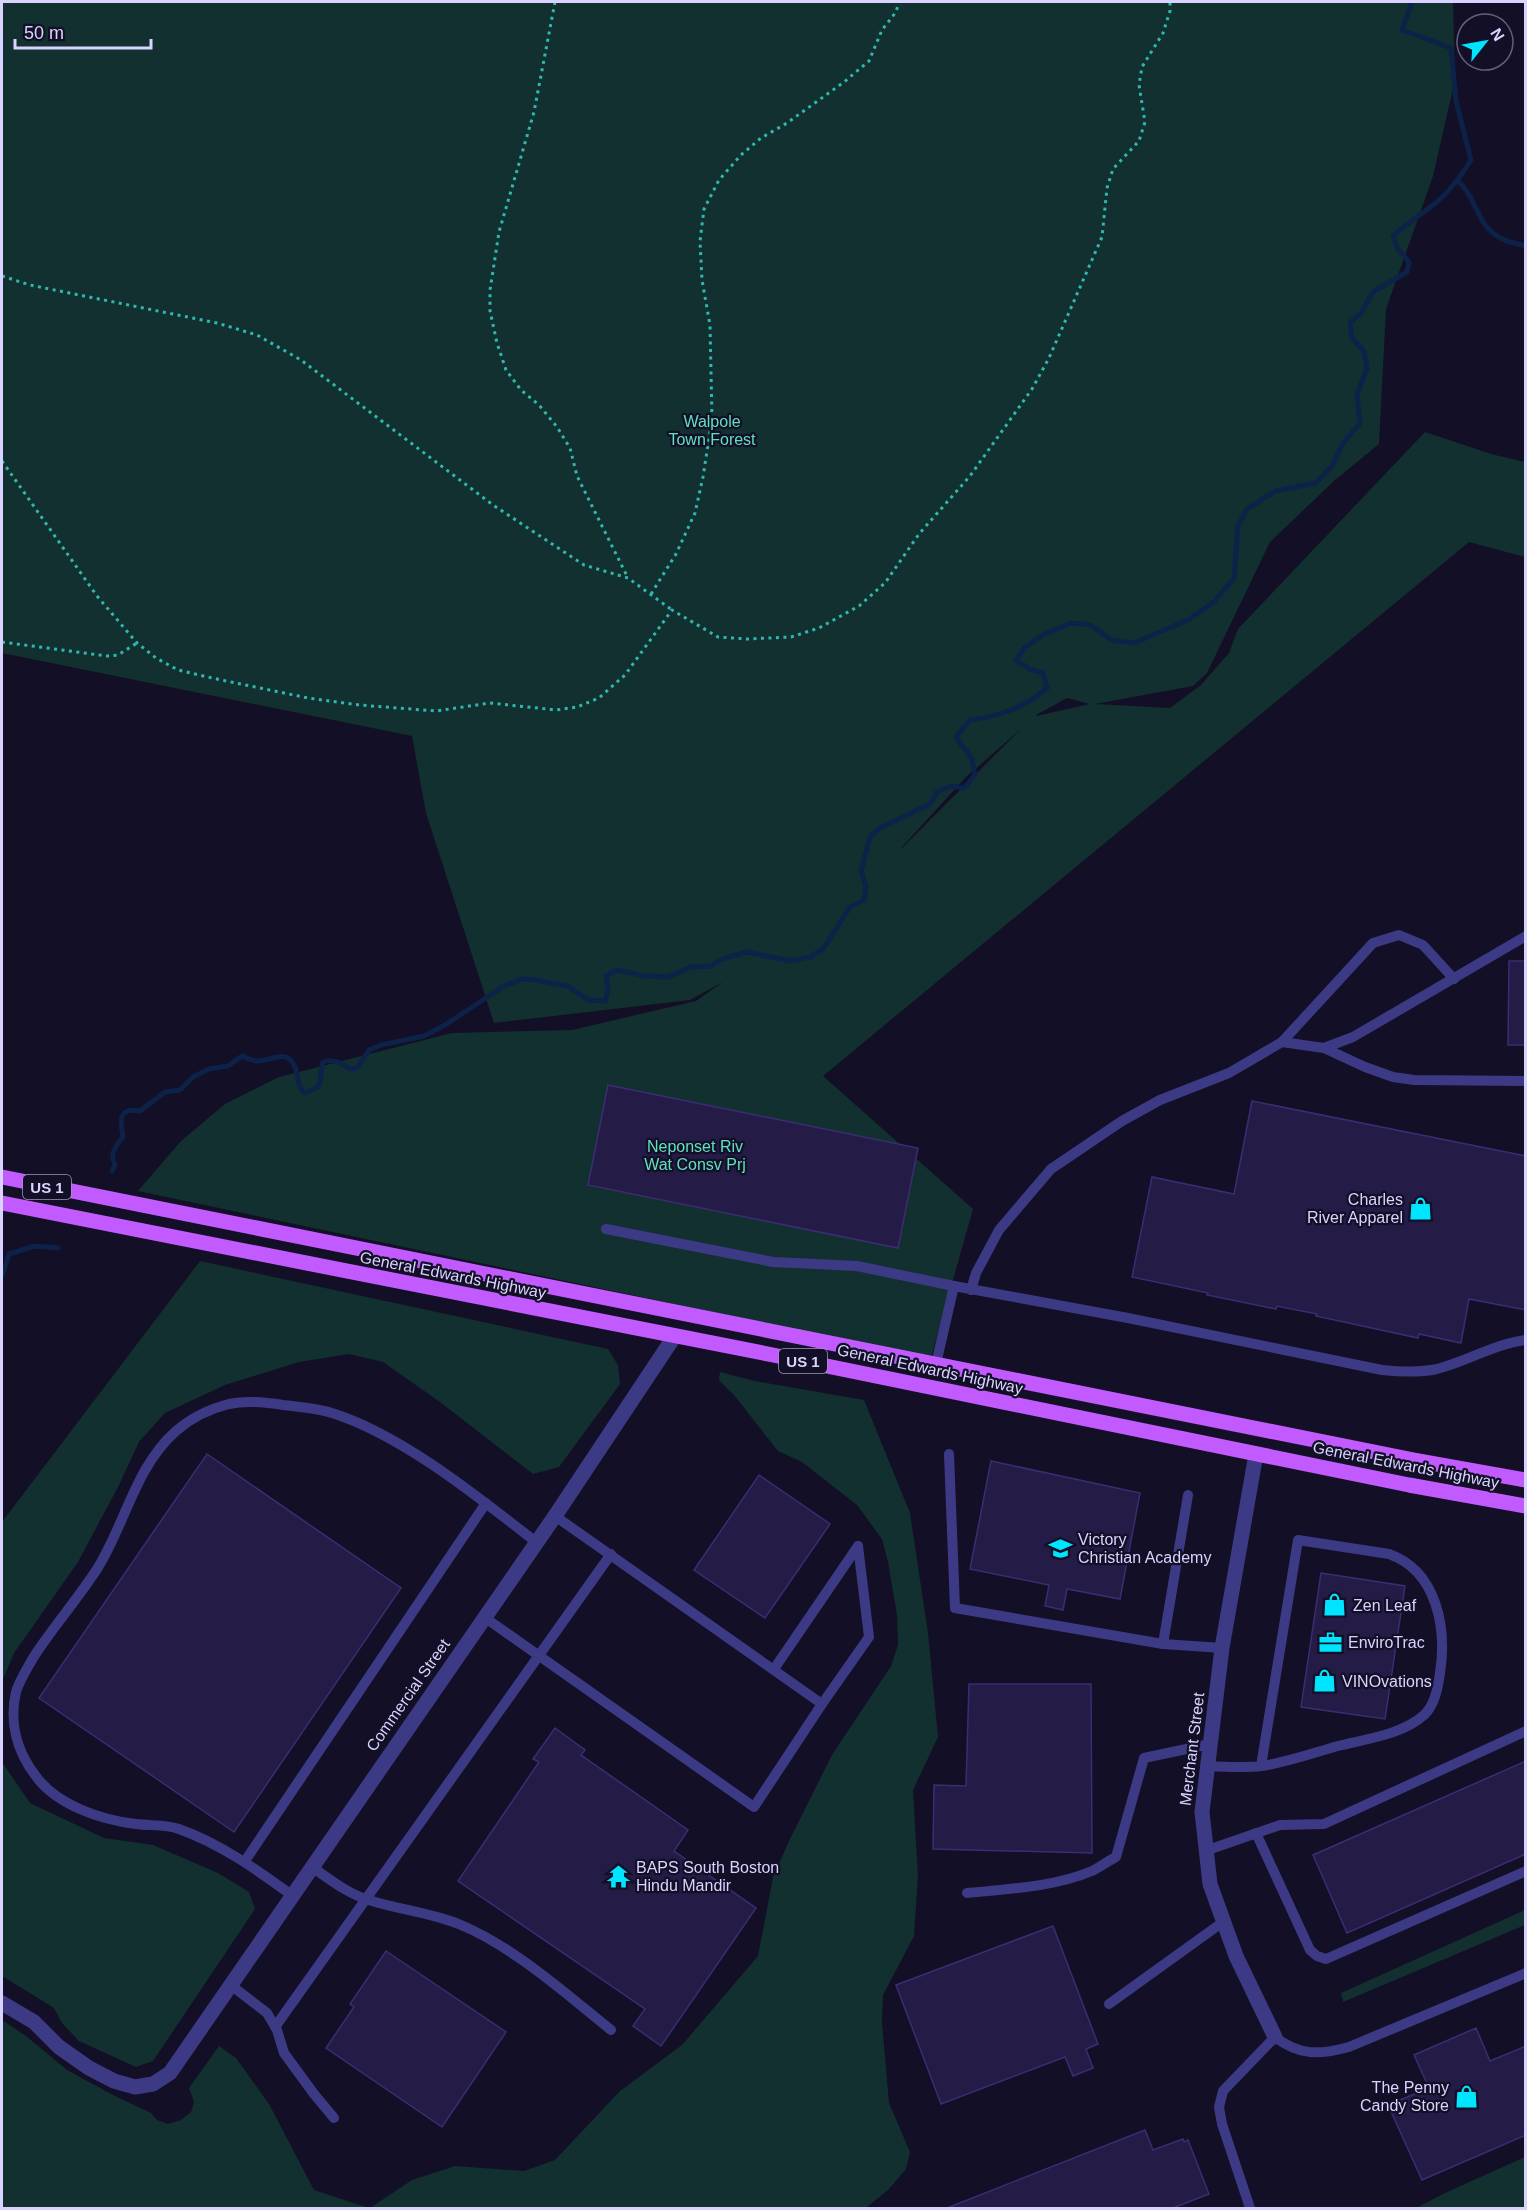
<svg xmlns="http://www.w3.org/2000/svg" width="1527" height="2210" viewBox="0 0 1527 2210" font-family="Arial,sans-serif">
	<rect width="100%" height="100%" fill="#130f26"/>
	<g fill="#12302f" fill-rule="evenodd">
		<path d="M2 2H1453L1455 80 1433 176 1386 309 1379 444 1334 481 1270 542 1207 673 1193 686 1095 704 1170 708 1201 685 1229 653 1238 629 1425 432 1491 454 1525 462V557L1469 542 823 1076 973 1209 931 1358 138 1191 181 1141 225 1104 279 1077 452 1033 572 1030 696 1001 723 982 690 1000 494 1023 426 813 412 736 2 653ZM1067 698 1090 704 1036 716V715ZM1021 729 902 848H901L966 777Z"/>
		<polygon points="200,1261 608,1349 618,1365 620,1384 559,1467 533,1474 440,1402 383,1362 349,1354 299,1362 225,1385 165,1413 139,1442 119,1485 78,1562 14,1653 2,1682 2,1522"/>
		<polygon points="720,1372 755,1381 864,1400 910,1513 928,1633 938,1737 913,1790 918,1876 914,1936 883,1995 882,2022 889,2103 910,2152 906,2169 889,2189 866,2208 370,2208 412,2180 455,2166 524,2171 555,2160 620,2091 682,2045 758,1956 773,1877 789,1841 832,1755 891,1666 898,1645 897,1615 888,1562 882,1539 857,1505 802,1462 778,1451 734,1395 719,1380"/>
		<polygon points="2,1762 30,1803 104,1838 153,1845 218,1873 249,1892 255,1909 153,2061 136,2067 79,2041 62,2023 54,2008 2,1976"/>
		<polygon points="1525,1910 1525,1925 1343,2002 1341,1993"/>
		<polygon points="2,2020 26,2036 67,2070 113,2095 151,2113 157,2120 168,2124 181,2120 191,2112 194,2102 189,2088 219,2046 236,2058 269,2104 314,2190 369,2208 2,2208"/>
		<polygon points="1525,2157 1525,2208 1416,2208 1447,2192"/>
	</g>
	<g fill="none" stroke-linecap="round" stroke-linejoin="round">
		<g stroke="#0c2248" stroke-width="5">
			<path d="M1458 181C1475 196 1477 221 1493 233 1502 241 1515 243 1526 246"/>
			<path d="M112 1171 115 1165C109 1154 116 1146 123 1137 120 1121 118 1107 140 1111L165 1092 180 1090 193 1077 209 1069 228 1066 242 1056C246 1058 252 1060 256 1061 270 1062 287 1047 295 1067 298 1076 297 1087 305 1093 329 1084 316 1080 323 1062 333 1058 342 1063 350 1069L357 1068 369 1050 381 1045 424 1036 445 1025 504 986 522 979 535 980 568 986 588 1000 605 1001 608 990 606 976 617 970 644 976 668 977 691 967 711 966 722 959 747 952 790 961 810 957 823 949 850 907 864 900 866 887 861 871 870 837 880 828 930 804 937 792 951 786 964 788 975 775 972 759 956 737 970 720C999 716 1024 708 1047 688L1043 673 1030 669 1016 660 1024 648 1043 635 1071 623 1090 625 1112 640 1134 643 1188 620 1215 601 1234 578 1238 526 1247 509 1275 491 1316 483 1332 466 1343 443 1360 423 1357 395 1367 368 1364 351 1352 338 1350 323 1361 313 1373 292 1407 272 1409 262 1398 249 1393 236C1407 223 1424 213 1438 201 1452 189 1461 176 1471 160L1456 101 1451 48 1402 30 1412 2"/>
			<polyline points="2,1276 9,1254 35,1246 58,1248"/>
		</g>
	</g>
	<g fill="#241b47" stroke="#3b2d73" stroke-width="1.5">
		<polygon points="1509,961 1526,961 1526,1045 1508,1045"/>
		<polygon points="608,1085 918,1148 898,1248 588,1185"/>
		<polygon points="1252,1101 1526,1156 1526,1310 1469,1299 1461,1343 1419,1334 1418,1338 1316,1316 1317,1314 1277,1306 1276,1309 1207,1295 1208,1293 1132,1277 1152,1177 1234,1194"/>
		<polygon points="207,1454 401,1588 234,1832 39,1698"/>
		<polygon points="991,1461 1140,1493 1120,1599 1067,1589 1063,1610 1045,1606 1049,1585 970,1569"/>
		<polygon points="759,1475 830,1524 765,1618 694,1570"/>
		<polygon points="1321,1573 1405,1586 1385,1719 1301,1707"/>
		<polygon points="969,1684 1091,1684 1092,1853 933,1849 934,1785 966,1786"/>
		<polygon points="555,1728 585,1750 581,1755 688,1830 674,1851 756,1908 661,2046 633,2026 645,2009 458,1881 539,1762 533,1759"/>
		<polygon points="1526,1761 1526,1854 1347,1933 1313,1855"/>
		<polygon points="1053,1926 1098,2044 1086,2049 1093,2068 1073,2076 1065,2057 941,2104 896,1985"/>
		<polygon points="386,1951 506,2032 442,2127 326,2048 354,2007 350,2004"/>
		<polygon points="1476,2028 1490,2061 1526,2046 1526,2135 1422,2180 1388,2105 1429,2088 1414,2055"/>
		<polygon points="1145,2130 1153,2150 1183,2139 1184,2142 1188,2140 1209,2194 1173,2208 947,2208"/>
	</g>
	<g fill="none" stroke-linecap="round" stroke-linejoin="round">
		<g stroke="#2fb8b0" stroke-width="3" stroke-dasharray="3 4.5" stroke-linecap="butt">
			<polyline points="555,2 534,112 499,232 490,290 490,311 497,343 506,370 521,390 539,405 557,427 570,448 577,476 628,578"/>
			<polyline points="2,276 30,285 217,323 257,335 301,360 493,505 584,565 628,578 672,610"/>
			<polyline points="2,461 97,596 137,643 156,658 178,670 212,678 308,698 359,705 436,711 490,703 556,710 577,707 599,698 625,675 672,610 718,637 747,639 791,637 819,628 859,606 885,583 919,534 970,476 1032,389 1049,358 1102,237 1107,188 1113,169 1139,141 1145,122 1139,85 1142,67 1163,33 1170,11 1170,2"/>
			<polyline points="651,594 676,554 695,513 703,477 712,419 710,325 702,280 700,241 704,209 719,180 741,155 761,138 787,123 844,82 869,61 882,30 896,12 899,2"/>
			<polyline points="2,642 107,656 118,655 137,643"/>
		</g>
		<g stroke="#3d3a85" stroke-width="10">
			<polyline points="1282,1042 1373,943 1399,935 1423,945 1454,979"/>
			<polyline points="1324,1048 1353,1037 1526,936"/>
			<polyline points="606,1229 773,1262 857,1266 954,1286 936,1364"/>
			<path d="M954 1286 1128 1318 1382 1370C1401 1372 1419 1373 1437 1369 1468 1361 1494 1344 1526 1340"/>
			<polyline points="971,1290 976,1273 999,1230 1051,1169 1122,1121 1160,1100 1229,1073 1282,1042 1324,1048 1365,1067 1393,1077 1414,1080 1526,1081"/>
			<polyline points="949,1454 955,1608 1163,1644 1222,1648"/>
			<polyline points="555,1516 822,1704 869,1637 858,1546"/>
			<polyline points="484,1617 754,1807 822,1704"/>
			<polyline points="1163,1644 1188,1495"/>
			<polyline points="774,1669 858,1546"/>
			<path d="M1207 1766C1225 1767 1244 1768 1262 1766 1288 1762 1313 1753 1338 1746 1365 1739 1402 1735 1424 1715 1435 1705 1438 1687 1440 1673 1447 1628 1437 1571 1389 1554L1298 1540 1261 1766"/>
			<polyline points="1256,1833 1310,1950 1317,1956 1326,1959 1526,1871"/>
			<polyline points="1205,1851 1280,1825 1324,1824 1526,1731"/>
			<polyline points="245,1861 486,1503"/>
			<path d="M312 1867C331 1880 349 1895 372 1901 401 1910 432 1913 461 1925 514 1947 566 1994 611 2030"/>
			<path d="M967 1893C1008 1889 1054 1887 1092 1871 1100 1867 1108 1861 1116 1857L1144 1758 1210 1744"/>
			<path d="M293 1896C257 1870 221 1844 179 1829 166 1824 150 1826 136 1824 101 1820 56 1805 35 1775 17 1751 9 1722 16 1692 19 1681 27 1669 33 1658 53 1627 77 1600 97 1569 125 1525 135 1467 176 1431 191 1418 209 1409 229 1404 247 1400 265 1402 283 1405 299 1407 317 1408 332 1413 402 1435 478 1497 536 1542"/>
			<polyline points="232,1986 267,2013 277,2030 284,2053 314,2094 334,2118"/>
			<polyline points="1109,2004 1223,1922"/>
			<polyline points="275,2027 611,1554"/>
			<path d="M1250 2208 1222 2124 1219 2107 1223 2091 1275 2037C1300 2056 1319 2055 1349 2047L1526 1973"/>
		</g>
		<g stroke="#3d3a85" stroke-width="15">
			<polyline points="1256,1454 1222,1648 1202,1812 1210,1884 1236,1956 1275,2037"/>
			<polyline points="2,2003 34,2022 59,2047 89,2068 114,2081 135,2087 153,2084 170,2073 555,1516 674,1337"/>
		</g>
		<g stroke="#c25bff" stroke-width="15">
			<polyline points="2,1177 1414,1460 1526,1480"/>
			<polyline points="2,1203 773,1355 1409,1485 1526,1506"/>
		</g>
	</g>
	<defs>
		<symbol id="shop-bare" viewBox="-9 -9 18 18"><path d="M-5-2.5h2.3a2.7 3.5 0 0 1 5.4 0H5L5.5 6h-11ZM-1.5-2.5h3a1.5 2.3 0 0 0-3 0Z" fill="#00e5ff" stroke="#130f26" stroke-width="2.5" paint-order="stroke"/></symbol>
		<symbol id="school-bare" viewBox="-9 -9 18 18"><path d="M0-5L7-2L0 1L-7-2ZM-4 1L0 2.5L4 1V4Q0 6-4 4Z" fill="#00e5ff" stroke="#130f26" stroke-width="2.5" paint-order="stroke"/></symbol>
		<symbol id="office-bare" viewBox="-9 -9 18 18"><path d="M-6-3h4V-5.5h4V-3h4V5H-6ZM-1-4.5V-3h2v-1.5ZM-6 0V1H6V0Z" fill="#00e5ff" stroke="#130f26" stroke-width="2.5" paint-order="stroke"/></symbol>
		<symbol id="temple-bare" viewBox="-9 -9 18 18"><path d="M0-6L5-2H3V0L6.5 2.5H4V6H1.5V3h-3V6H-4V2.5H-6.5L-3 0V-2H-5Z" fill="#00e5ff" stroke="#130f26" stroke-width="2.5" paint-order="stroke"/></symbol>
	</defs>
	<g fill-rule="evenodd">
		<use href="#shop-bare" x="1404" y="1192" width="33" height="33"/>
		<use href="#school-bare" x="1044" y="1532" width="33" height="33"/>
		<use href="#shop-bare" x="1318" y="1588" width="33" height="33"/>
		<use href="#office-bare" x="1314" y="1626" width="33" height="33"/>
		<use href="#shop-bare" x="1308" y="1664" width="33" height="33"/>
		<use href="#temple-bare" x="602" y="1860" width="33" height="33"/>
		<use href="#shop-bare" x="1450" y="2080" width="33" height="33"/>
	</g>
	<g text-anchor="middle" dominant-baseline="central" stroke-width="4.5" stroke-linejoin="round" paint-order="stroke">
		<g fill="#130f26" stroke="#9e99be" stroke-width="1.5">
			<rect x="23" y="1175" width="48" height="24" rx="4.5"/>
			<rect x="779" y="1349" width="48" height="24" rx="4.5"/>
		</g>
		<g font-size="15" font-weight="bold" fill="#d9d4ff">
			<text x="47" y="1187">US 1</text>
			<text x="803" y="1361">US 1</text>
		</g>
		<g font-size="16" fill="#5fe0c0" stroke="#130f26">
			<text x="712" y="421">Walpole<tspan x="712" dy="18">Town Forest</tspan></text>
			<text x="695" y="1146">Neponset Riv<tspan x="695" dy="18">Wat Consv Prj</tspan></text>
		</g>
		<g font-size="16" fill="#d9d4ff" stroke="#130f26" text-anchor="start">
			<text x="1403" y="1199" text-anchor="end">Charles<tspan x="1403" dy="18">River Apparel</tspan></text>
			<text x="1078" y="1539">Victory<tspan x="1078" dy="18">Christian Academy</tspan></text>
			<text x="1353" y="1605">Zen Leaf</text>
			<text x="1348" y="1642">EnviroTrac</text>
			<text x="1342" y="1681">VINOvations</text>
			<text x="636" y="1867">BAPS South Boston<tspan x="636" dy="18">Hindu Mandir</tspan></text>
			<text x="1449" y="2087" text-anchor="end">The Penny<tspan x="1449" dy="18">Candy Store</tspan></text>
		</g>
		<g font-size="16" fill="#d9d4ff" stroke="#130f26">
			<text transform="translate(453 1275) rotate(11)">General Edwards Highway</text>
			<text transform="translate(930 1369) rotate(12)">General Edwards Highway</text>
			<text transform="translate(1406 1465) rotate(11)">General Edwards Highway</text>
			<text transform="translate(408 1695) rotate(-55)">Commercial Street</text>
			<text transform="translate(1192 1749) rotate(-83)">Merchant Street</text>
		</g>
	</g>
	<rect width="1527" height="2210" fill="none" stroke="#d9d4ff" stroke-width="6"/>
	<g transform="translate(1485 42) rotate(59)"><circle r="28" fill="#130f26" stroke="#625e7d" stroke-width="1.5"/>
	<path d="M0-4.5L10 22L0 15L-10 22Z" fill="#00e5ff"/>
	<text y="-9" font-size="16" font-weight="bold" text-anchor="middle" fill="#d9d4ff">N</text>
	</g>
	<path d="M15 39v9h136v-9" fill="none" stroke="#d9d4ff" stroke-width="3"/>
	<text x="24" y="39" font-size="18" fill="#d9d4ff" stroke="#130f26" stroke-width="4.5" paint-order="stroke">50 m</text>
</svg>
